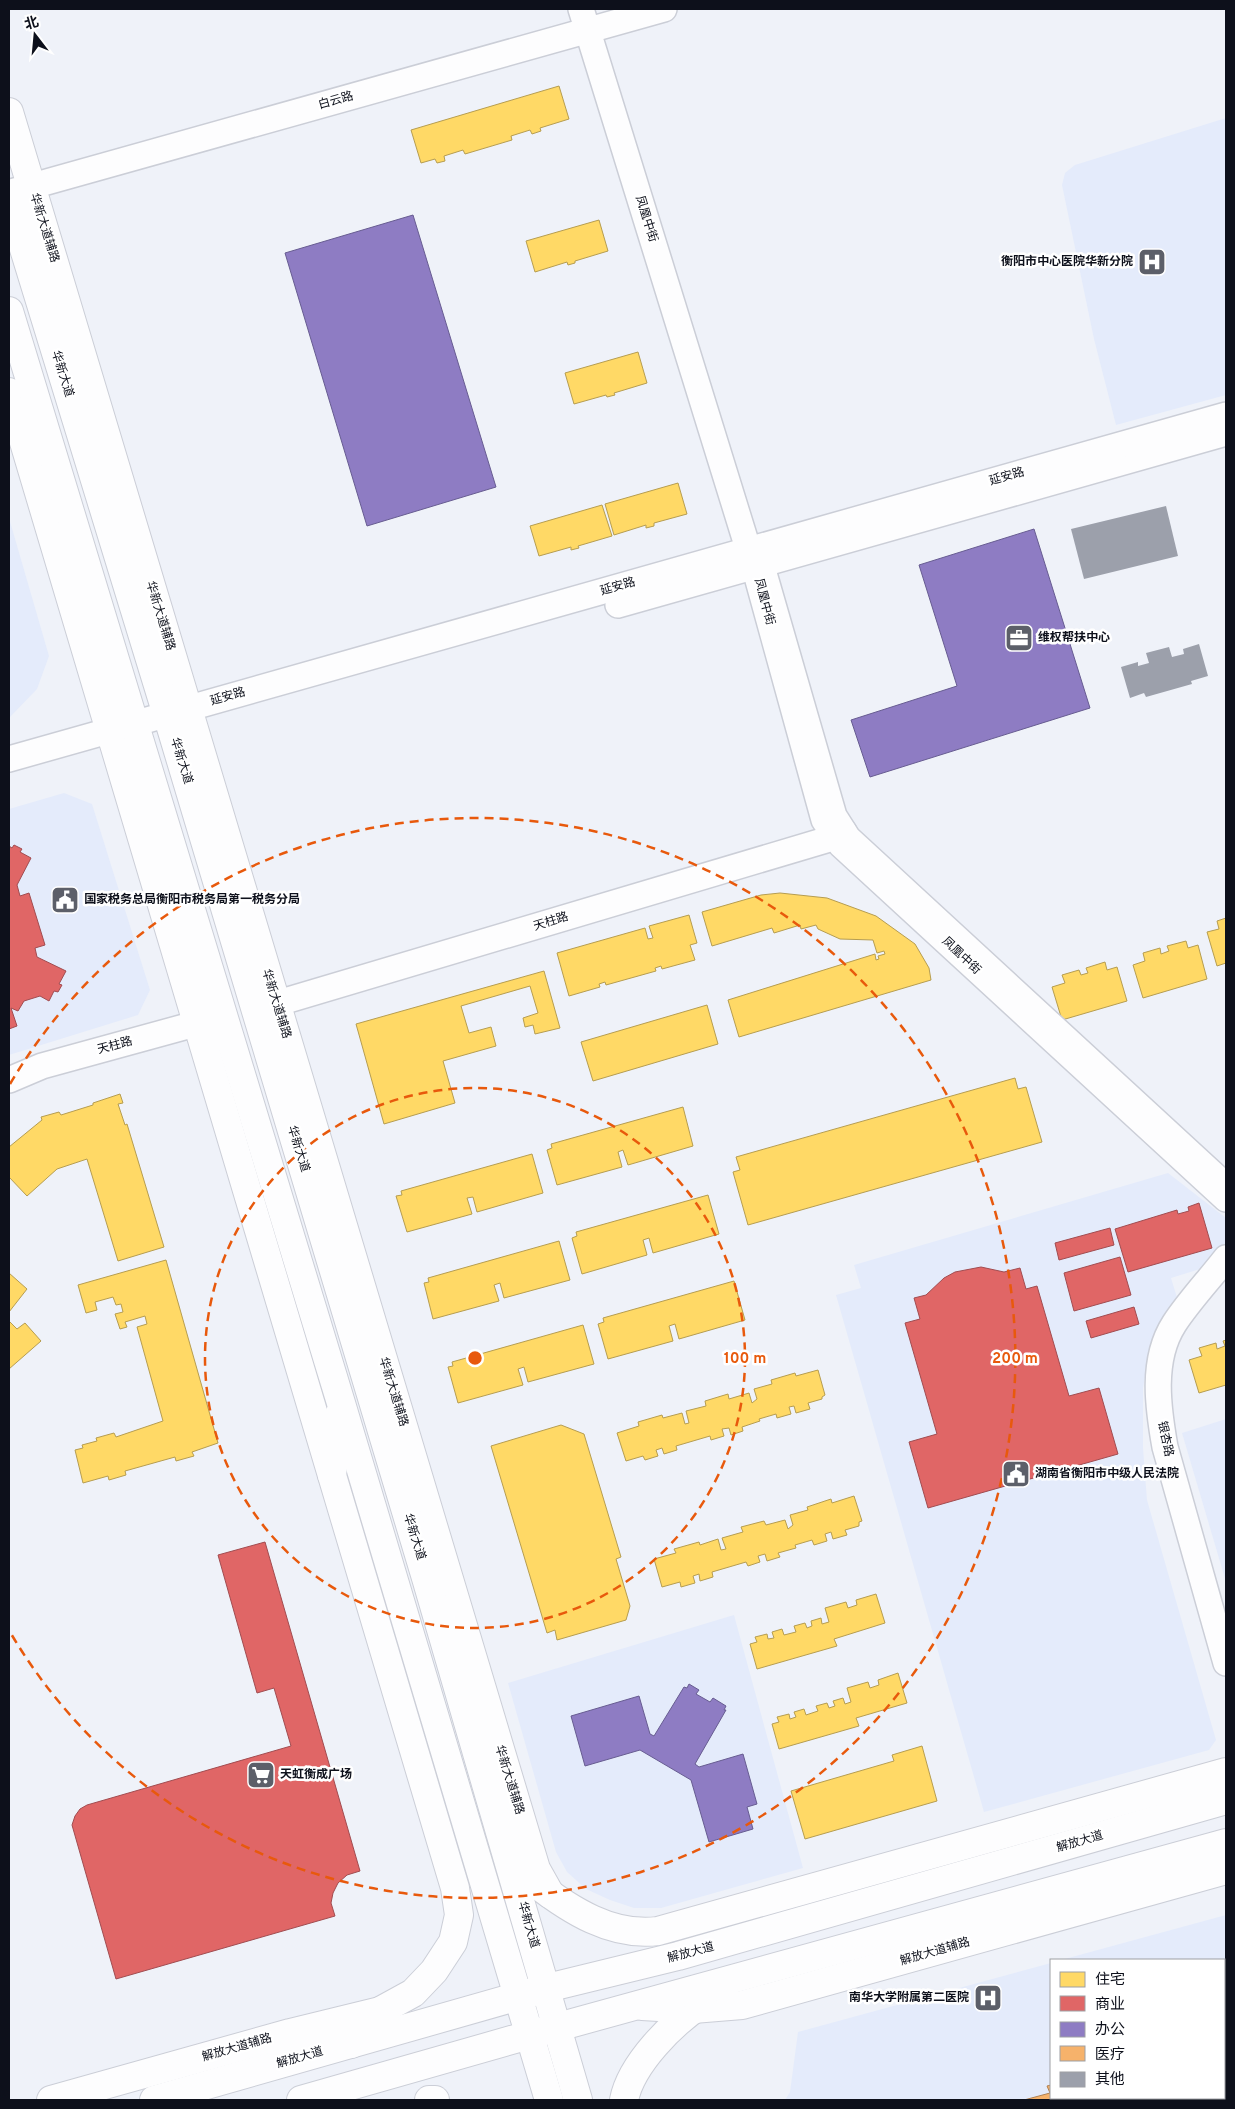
<svg xmlns="http://www.w3.org/2000/svg" width="1235" height="2109" viewBox="0 0 1235 2109" font-family="Overpass,'Noto Sans SC',sans-serif">
	<rect width="100%" height="100%" fill="#eff2f9"/>
	<g fill="#e4ebfb">
		<polygon points="1226,118 1226,395 1116,425 1094,339 1062,185 1065,173 1075,165"/>
		<polygon points="9,518 49,656 37,689 9,718"/>
		<polygon points="64,793 92,804 150,990 138,1015 9,1055 9,809"/>
		<polygon points="1168,1173 1226,1218 1226,1251 1213,1265 1171,1278 1179,1304 1151,1342 1143,1388 1143,1448 1147,1500 1216,1740 1209,1750 984,1812 836,1295 861,1288 854,1265"/>
		<polygon points="1226,1419 1226,1582 1182,1433"/>
		<polygon points="734,1615 803,1868 661,1908 634,1908 610,1900 586,1889 567,1872 556,1852 508,1683"/>
		<polygon points="1226,1915 1226,2100 785,2100 790,2092 798,2032 1051,1963 1051,2098 1224,2098 1224,1960 1061,1960"/>
	</g>
	<g fill="#ffd966" stroke="#b69d50">
		<polygon points="559,86 569,119 540,128 541,131 532,134 530,130 511,136 512,140 465,154 463,150 444,156 445,161 437,163 435,159 421,163 411,130"/>
		<polygon points="599,220 608,251 575,261 575,263 568,265 567,262 535,272 526,241"/>
		<polygon points="638,352 647,383 614,393 615,395 607,397 606,395 574,404 565,373"/>
		<polygon points="678,483 687,514 654,523 654,526 646,528 646,525 614,535 605,504"/>
		<polygon points="602,505 612,536 578,546 579,548 571,550 571,547 539,556 530,526"/>
		<polygon points="780,893 827,898 876,916 915,944 929,968 931,980 739,1037 728,1000 875,954 876,960 879,959 878,956 885,954 884,951 877,953 873,940 840,939 818,929 816,925 801,929 800,925 774,933 772,928 712,946 702,912 761,895"/>
		<polygon points="689,915 697,943 690,945 695,960 662,969 661,966 655,968 656,971 606,985 605,982 599,984 600,987 569,996 557,953 645,928 648,939 653,938 649,926"/>
		<polygon points="1226,918 1226,963 1217,966 1207,932 1219,929 1217,921"/>
		<polygon points="1186,941 1188,948 1198,945 1207,979 1143,998 1133,965 1145,961 1143,953 1160,948 1161,954 1169,951 1167,946"/>
		<polygon points="1105,962 1107,970 1117,967 1127,1001 1062,1020 1052,987 1065,983 1062,975 1079,970 1081,975 1088,973 1086,968"/>
		<polygon points="544,971 560,1028 535,1034 533,1025 525,1027 523,1018 538,1013 530,986 461,1006 469,1033 491,1027 496,1046 443,1061 455,1103 384,1124 356,1024"/>
		<polygon points="707,1005 718,1044 593,1081 581,1042"/>
		<polygon points="1015,1078 1018,1089 1026,1087 1042,1142 748,1225 733,1172 740,1170 736,1157"/>
		<polygon points="120,1094 123,1103 118,1104 125,1125 127,1124 164,1247 118,1261 87,1159 57,1169 27,1196 9,1177 9,1147 42,1120 41,1117 59,1112 61,1115 93,1105 93,1103"/>
		<polygon points="683,1107 693,1146 628,1165 623,1150 618,1152 622,1167 557,1185 547,1150 552,1148 551,1144"/>
		<polygon points="532,1154 543,1193 477,1212 473,1197 467,1198 472,1214 407,1232 396,1196 402,1195 401,1191"/>
		<polygon points="708,1195 719,1234 653,1253 649,1238 643,1240 647,1255 582,1274 572,1238 577,1236 576,1232"/>
		<polygon points="559,1241 570,1280 504,1298 500,1283 494,1285 499,1301 433,1319 424,1283 429,1282 428,1278"/>
		<polygon points="166,1260 218,1443 192,1452 194,1456 176,1461 175,1457 125,1471 126,1475 109,1480 108,1476 83,1483 75,1450 83,1448 82,1445 97,1441 96,1438 114,1433 116,1437 163,1421 137,1327 147,1324 145,1316 125,1322 127,1327 120,1329 115,1314 123,1312 121,1304 116,1305 113,1297 95,1302 97,1310 86,1313 78,1285"/>
		<polygon points="9,1273 27,1289 9,1312"/>
		<polygon points="734,1281 745,1320 679,1339 675,1324 669,1326 673,1341 608,1359 598,1324 604,1322 603,1318"/>
		<polygon points="9,1321 17,1329 25,1323 41,1341 9,1369"/>
		<polygon points="583,1325 594,1364 528,1382 524,1367 518,1369 523,1385 458,1403 448,1367 453,1366 452,1362"/>
		<polygon points="1226,1340 1226,1385 1199,1393 1189,1360 1202,1356 1199,1348 1216,1343 1217,1349 1225,1346 1223,1341"/>
		<polygon points="818,1370 825,1395 822,1397 822,1399 808,1403 810,1409 796,1413 794,1406 789,1407 791,1414 777,1418 776,1414 759,1419 760,1421 742,1427 743,1431 731,1435 729,1428 722,1429 724,1436 711,1440 710,1436 676,1446 677,1450 664,1454 662,1448 656,1450 658,1456 645,1460 643,1456 626,1461 617,1433 639,1426 638,1422 662,1415 663,1418 682,1413 685,1424 689,1423 686,1411 706,1406 705,1401 728,1394 729,1399 749,1393 752,1403 757,1399 754,1389 772,1384 771,1380 795,1373 796,1376"/>
		<polygon points="561,1425 584,1434 621,1557 616,1559 630,1606 626,1620 557,1640 555,1630 547,1633 491,1446"/>
		<polygon points="854,1496 862,1521 859,1522 859,1526 845,1530 847,1535 833,1539 831,1532 825,1534 827,1541 814,1545 812,1540 795,1545 796,1548 778,1553 780,1557 767,1561 765,1554 758,1556 760,1562 748,1566 746,1562 712,1572 713,1577 700,1581 699,1574 693,1576 695,1583 681,1587 680,1582 662,1587 654,1559 676,1553 674,1549 699,1542 700,1545 718,1539 721,1550 726,1549 722,1538 743,1532 741,1527 764,1521 766,1525 785,1520 788,1529 793,1525 790,1515 808,1510 807,1507 831,1499 832,1503"/>
		<polygon points="876,1594 885,1623 834,1639 837,1646 757,1669 750,1644 757,1642 755,1637 767,1634 768,1639 774,1638 772,1632 782,1629 784,1635 796,1632 794,1626 805,1623 807,1628 812,1626 811,1621 821,1618 822,1624 829,1622 825,1608 846,1602 848,1608 857,1605 856,1600"/>
		<polygon points="898,1673 907,1703 856,1718 859,1726 779,1749 772,1724 779,1722 777,1717 789,1714 790,1719 796,1717 794,1712 804,1709 806,1715 818,1711 816,1706 827,1703 829,1708 835,1706 833,1701 843,1698 845,1704 851,1702 847,1688 868,1682 870,1688 879,1685 878,1680"/>
		<polygon points="922,1746 937,1801 805,1839 791,1791 894,1761 892,1755"/>
	</g>
	<g fill="#e06666" stroke="#a14c50">
		<polygon points="14,845 22,849 20,852 31,858 17,885 20,896 29,893 45,945 35,948 37,957 66,971 59,984 62,985 58,992 54,991 49,1001 40,996 24,1001 18,1011 11,1008 17,1026 9,1029 9,846 12,848"/>
		<polygon points="1199,1203 1212,1248 1128,1272 1115,1229 1177,1210 1178,1214 1189,1211 1188,1207"/>
		<polygon points="1110,1228 1114,1245 1059,1260 1055,1243"/>
		<polygon points="1120,1257 1131,1295 1074,1311 1064,1273"/>
		<polygon points="981,1267 1004,1272 1020,1268 1026,1289 1037,1286 1069,1396 1099,1388 1118,1454 928,1508 909,1442 937,1434 905,1323 920,1319 914,1298 926,1295 944,1278 955,1272"/>
		<polygon points="1134,1307 1139,1324 1091,1338 1086,1321"/>
		<polygon points="265,1542 360,1871 347,1875 338,1883 333,1893 331,1903 335,1916 116,1979 72,1825 75,1816 80,1809 87,1805 291,1746 274,1688 257,1693 218,1555"/>
	</g>
	<g fill="#8e7cc3" stroke="#675c91">
		<polygon points="413,215 496,487 367,526 285,253"/>
		<polygon points="1034,529 1090,708 870,777 851,720 957,686 919,565"/>
		<polygon points="689,1684 699,1690 696,1694 710,1702 713,1698 726,1706 724,1710 726,1710 695,1764 699,1767 743,1754 757,1804 747,1807 753,1829 709,1842 691,1780 640,1750 585,1766 571,1716 639,1696 650,1734 654,1736 684,1687 687,1688"/>
	</g>
	<polygon fill="#f6b26b" stroke="#b08153" points="1224,2073 1226,2073 1226,2100 1024,2100 1050,2093 1047,2086 1051,2085 1051,2098 1224,2098"/>
	<g fill="#9ca0ab">
		<polygon points="1166,506 1178,556 1084,579 1071,529"/>
		<polygon points="1199,644 1208,676 1191,681 1192,684 1146,697 1144,693 1130,698 1121,667 1138,662 1138,666 1149,663 1146,653 1169,647 1172,657 1184,654 1183,649"/>
	</g>
	<g fill="none" stroke-linecap="round" stroke-linejoin="round">
		<defs>
			<g id="secondary">
				<polyline points="581,9 746,542 752,549"/>
				<polyline points="11,192 664,9"/>
				<polyline points="618,605 1226,433"/>
				<polyline points="9,759 1226,415"/>
				<polyline points="258,1009 836,837 844,832"/>
				<polyline points="9,1080 42,1066 217,1018"/>
				<polyline points="1226,1186 848,838 834,816 763,570 758,566 756,573 824,820 841,845 1226,1199"/>
				<path d="M1226 1258C1209 1280 1189 1301 1174 1324 1151 1360 1158 1408 1165 1447L1226 1663"/>
			</g>
			<g id="primary">
				<polyline points="9,112 536,1869 550,1894"/>
				<polyline points="9,392 455,1888 459,1915 453,1942 434,1971 413,1993 382,2010 351,2044"/>
				<path d="M535 1883C570 1910 612 1937 658 1931L1226 1772"/>
				<polyline points="642,2006 693,2009 742,2005 1226,1870"/>
				<polyline points="51,2100 290,2033 384,2010"/>
				<polyline points="429,2100 435,2100"/>
				<path d="M624 2100C631 2064 673 2022 703 2003"/>
			</g>
			<g id="highway">
				<polyline points="9,200 172,731 426,1578 578,2100"/>
				<polyline points="9,311 341,1403 549,2100"/>
				<polyline points="332,1475 339,1415"/>
				<polyline points="1204,1779 1226,1783"/>
				<polyline points="154,2100 547,1988 678,1956 1226,1800"/>
				<polyline points="301,2100 529,2035 1226,1843"/>
			</g>
		</defs>
		<use href="#secondary" stroke="#cbced7" stroke-width="28"/>
		<use href="#primary" stroke="#cbced7" stroke-width="30"/>
		<use href="#highway" stroke="#cbced7" stroke-width="30"/>
		<use href="#secondary" stroke="#fdfdfe" stroke-width="25"/>
		<use href="#primary" stroke="#fdfdfe" stroke-width="28"/>
		<use href="#highway" stroke="#fdfdfe" stroke-width="28"/>
	</g>
	<g fill="none" stroke="#e8590c" stroke-width="2.5" stroke-dasharray="9 6">
		<circle cx="475" cy="1358" r="270"/>
		<path d="M10 1084A540 540 0 1 1 10 1632"/>
	</g>
	<defs>
		<symbol id="hospital-square" viewBox="-11 -11 22 22"><rect x="-9" y="-9" width="18" height="18" rx="4" fill="#5c5f69" stroke="#fff"/><path d="M-5-5h3v3.5h4V-5h3V5h-3V1.5h-4V5h-3Z" fill="#fff"/></symbol>
		<symbol id="office-square" viewBox="-11 -11 22 22"><rect x="-9" y="-9" width="18" height="18" rx="4" fill="#5c5f69" stroke="#fff"/><path d="M-6-3h4V-5.5h4V-3h4V5H-6ZM-1-4.5V-3h2v-1.5ZM-6 0V1H6V0Z" fill="#fff"/></symbol>
		<symbol id="civic-square" viewBox="-11 -11 22 22"><rect x="-9" y="-9" width="18" height="18" rx="4" fill="#5c5f69" stroke="#fff"/><path d="M-.6-6.5H3V-4.5H.6V-3L4-1V1h2V6H-6V1h2V-1L-.6-3ZM-1.2 2.5V6h2.4V2.5Z" fill="#fff"/></symbol>
		<symbol id="supermarket-square" viewBox="-11 -11 22 22"><rect x="-9" y="-9" width="18" height="18" rx="4" fill="#5c5f69" stroke="#fff"/><path d="M-6-5.5h2.5l.6 2H6L4.5 2H-2.5L-4.4-4H-6ZM-1.5 3.2a1.3 1.3 0 1 0 .1 0ZM3 3.2a1.3 1.3 0 1 0 .1 0Z" fill="#fff"/></symbol>
	</defs>
	<g fill-rule="evenodd">
		<use href="#hospital-square" x="1136" y="246" width="32" height="32"/>
		<use href="#office-square" x="1003" y="622" width="32" height="32"/>
		<use href="#civic-square" x="49" y="884" width="32" height="32"/>
		<use href="#civic-square" x="1000" y="1458" width="32" height="32"/>
		<use href="#supermarket-square" x="245" y="1759" width="32" height="32"/>
		<use href="#hospital-square" x="972" y="1982" width="32" height="32"/>
	</g>
	<g text-anchor="middle" dominant-baseline="central" stroke-width="5" stroke-linejoin="round" paint-order="stroke">
		<g font-size="12" fill="#0d101b" stroke="#fff">
			<text transform="translate(336 101) rotate(-16)">白云路</text>
			<text transform="translate(646 219) rotate(73)">凤凰中街</text>
			<text transform="translate(44 228) rotate(73)">华新大道辅路</text>
			<text transform="translate(62 374) rotate(73)">华新大道</text>
			<text transform="translate(1007 477) rotate(-16)">延安路</text>
			<text transform="translate(618 587) rotate(-16)">延安路</text>
			<text transform="translate(764 602) rotate(75)">凤凰中街</text>
			<text transform="translate(160 616) rotate(73)">华新大道辅路</text>
			<text transform="translate(228 697) rotate(-16)">延安路</text>
			<text transform="translate(181 761) rotate(73)">华新大道</text>
			<text transform="translate(551 922) rotate(-17)">天柱路</text>
			<text transform="translate(961 956) rotate(43)">凤凰中街</text>
			<text transform="translate(276 1004) rotate(73)">华新大道辅路</text>
			<text transform="translate(115 1046) rotate(-15)">天柱路</text>
			<text transform="translate(298 1149) rotate(73)">华新大道</text>
			<text transform="translate(393 1392) rotate(73)">华新大道辅路</text>
			<text transform="translate(1165 1439) rotate(78)">银杏路</text>
			<text transform="translate(414 1537) rotate(73)">华新大道</text>
			<text transform="translate(509 1780) rotate(73)">华新大道辅路</text>
			<text transform="translate(1080 1842) rotate(-16)">解放大道</text>
			<text transform="translate(528 1925) rotate(74)">华新大道</text>
			<text transform="translate(935 1952) rotate(-16)">解放大道辅路</text>
			<text transform="translate(691 1953) rotate(-15)">解放大道</text>
			<text transform="translate(237 2048) rotate(-16)">解放大道辅路</text>
			<text transform="translate(300 2058) rotate(-16)">解放大道</text>
		</g>
		<g font-size="12" font-weight="bold" fill="#0d101b" stroke="#fff" text-anchor="start">
			<text x="1133" y="262" text-anchor="end">衡阳市中心医院华新分院</text>
			<text x="1038" y="638">维权帮扶中心</text>
			<text x="84" y="900">国家税务总局衡阳市税务局第一税务分局</text>
			<text x="1035" y="1474">湖南省衡阳市中级人民法院</text>
			<text x="280" y="1775">天虹衡成广场</text>
			<text x="969" y="1998" text-anchor="end">南华大学附属第二医院</text>
		</g>
	</g>
	<circle cx="475" cy="1358" r="8" fill="#e8590c" stroke="#fff" stroke-width="2.5"/>
	<g font-size="15" text-anchor="middle" font-weight="bold" fill="#e8590c" stroke="#fff" stroke-width="5" stroke-linejoin="round" paint-order="stroke">
		<text x="745" y="1363">100 m</text>
		<text x="1015" y="1363">200 m</text>
	</g>
	<rect width="1235" height="2109" fill="none" stroke="#0d101b" stroke-width="20"/>
	<rect x="1050" y="1959" width="175" height="140" fill="#ffffff" stroke="#9e9fa4"/>
	<rect x="1060" y="1972" width="25" height="15" fill="#ffd966" stroke="#9e9fa4"/>
	<text x="1095" y="1984" font-size="15" fill="#0d101b">住宅</text>
	<rect x="1060" y="1996" width="25" height="15" fill="#e06666" stroke="#9e9fa4"/>
	<text x="1095" y="2009" font-size="15" fill="#0d101b">商业</text>
	<rect x="1060" y="2022" width="25" height="15" fill="#8e7cc3" stroke="#9e9fa4"/>
	<text x="1095" y="2034" font-size="15" fill="#0d101b">办公</text>
	<rect x="1060" y="2046" width="25" height="15" fill="#f6b26b" stroke="#9e9fa4"/>
	<text x="1095" y="2059" font-size="15" fill="#0d101b">医疗</text>
	<rect x="1060" y="2072" width="25" height="15" fill="#9ca0ab" stroke="#9e9fa4"/>
	<text x="1095" y="2084" font-size="15" fill="#0d101b">其他</text>
	<g transform="translate(35 35) rotate(344)" stroke="#ffffff" stroke-width="4" paint-order="stroke">
	<path d="M0-4L9 19L0 12L-9 19Z" fill="#0d101b"/>
	<text y="-8" font-size="14" font-weight="bold" text-anchor="middle" fill="#0d101b">北</text>
	</g>
</svg>
